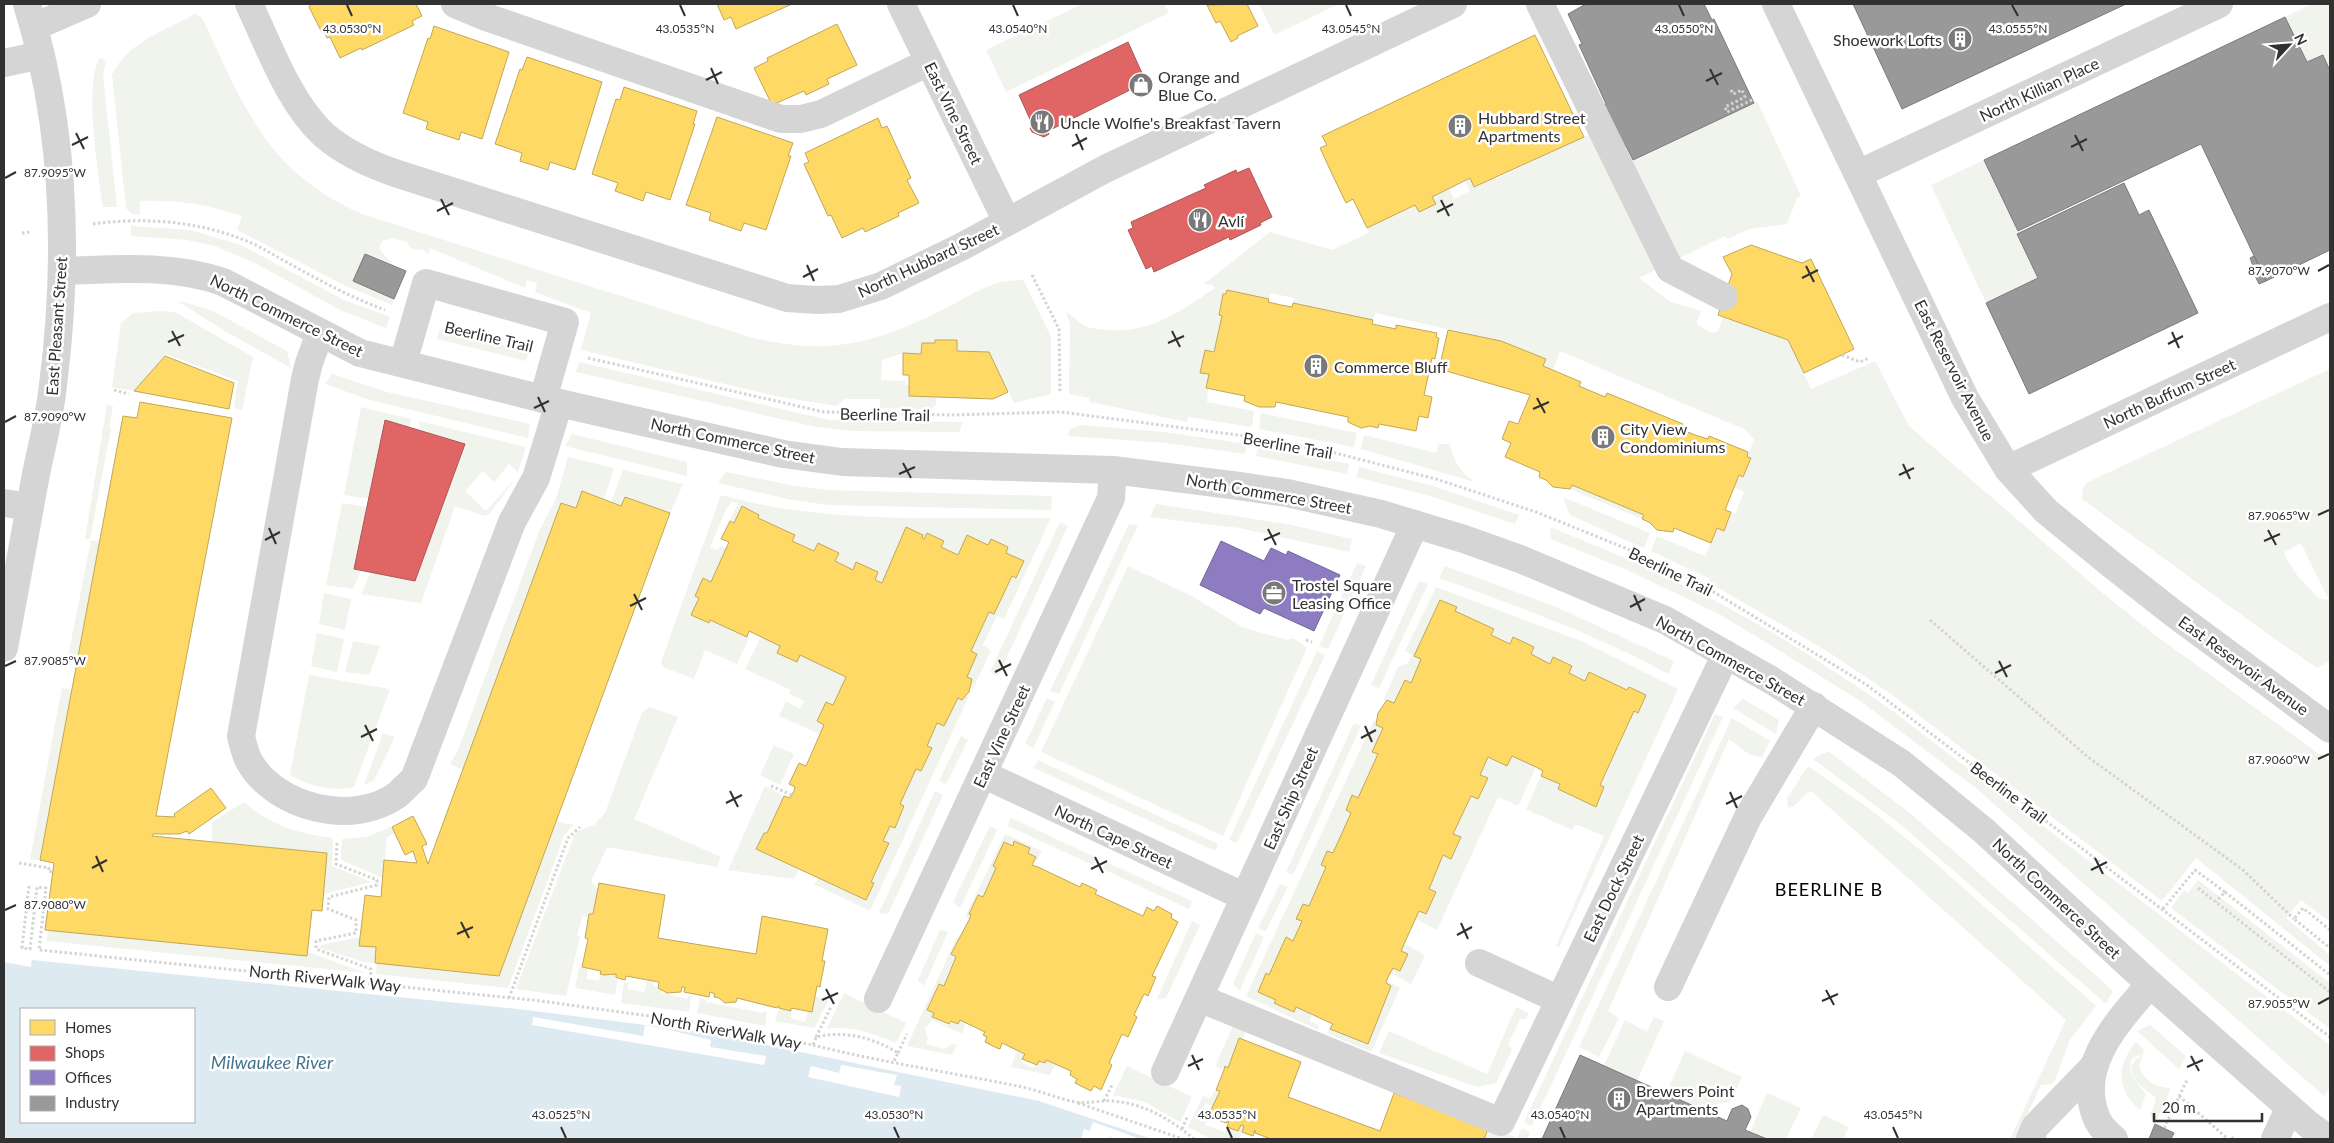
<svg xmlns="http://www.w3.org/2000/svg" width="2334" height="1143" viewBox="0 0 2334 1143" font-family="Lato,sans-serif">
	<rect width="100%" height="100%" fill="#fff"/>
	<g fill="#f1f3ed" fill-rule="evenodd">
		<polygon points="1082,4 1164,4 1169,13 1006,92 986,50"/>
		<polygon points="1259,4 1339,4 1274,35"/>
		<polygon points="2312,4 2330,4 2330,71 2323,55 2307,62 2285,17"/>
		<path d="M195 14 202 18C245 107 264 170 362 214L750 337C824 356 871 345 938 312 958 302 977 290 997 283 1005 280 1015 282 1023 279L1051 337V394L1014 403 989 352 957 351 956 340H935V343L921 354 903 353 882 360 881 380 906 381 905 385H909V396L936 397V405L931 409 880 408V399H845L837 406 780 397 581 350 591 313 535 292 537 283 527 280 525 288 430 248 428 254 422 249 417 250 409 247 407 242 392 238 382 241 379 249 394 265 365 254 354 281 394 299 392 305 346 286 237 230 242 216C205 204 179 200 140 201V215L132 214 126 208 112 75C127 42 166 30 195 14Z"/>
		<path d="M100 58 106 61 103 76 117 207H103C99 175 83 83 100 58Z"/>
		<path d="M1757 101 1801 196 1797 198 1787 224 1750 229 1727 239 1725 236 1639 278 1671 302 1701 311 1697 322 1698 325 1711 333 1718 331 1723 317 1788 340 1811 389 1875 361 1909 426 2099 590 2155 635 2330 762V922L2301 900 2286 918 2330 955V966L2196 858 2162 901 1891 694 1827 651 1708 582 1710 579 1651 551 1657 536 1705 556 1717 528 1724 531 1731 512 1735 514 1744 492 1734 487 1739 475 1743 477 1751 459 1747 457 1754 440 1746 430 1560 351 1553 370 1543 366 1546 359 1501 341 1375 313 1373 320 1293 303 1294 298 1270 293 1269 299 1227 290 1226 294H1223L1219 315 1222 316 1214 352 1205 351 1200 373 1209 374 1207 402 1254 411 1252 427 1188 417 1187 422 1090 402 1089 398 1069 394 1070 324 1066 312C1072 316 1079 322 1085 326 1092 329 1101 329 1108 330 1150 334 1182 310 1215 288L1212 285 1204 284 1270 232 1332 250 1369 233 1367 228 1415 205 1419 212 1435 204 1432 197 1449 188 1454 199 1470 191 1465 181 1470 178 1475 187 1495 178 1496 179 1590 134 1609 172Z"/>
		<polygon points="1984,160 2019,233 2017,235 2038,278 1986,303 1931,185"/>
		<polygon points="131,226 190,230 241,245 344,300 390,317 386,328 340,310 257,264 215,246 187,240 131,236"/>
		<polygon points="180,301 213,311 287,351 291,368 228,333 179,302"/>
		<polygon points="159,311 175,312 253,357 242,410 234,408 238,381 166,354 134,391 112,387 121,323 133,313"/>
		<polygon points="439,330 529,351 526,361 437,339"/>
		<polygon points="579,362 829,420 963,422 959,432 853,431 816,427 576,372"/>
		<path d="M2330 369V661L2317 668 2265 632 2082 499 2083 487 2088 482ZM2301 543 2329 600 2318 598 2297 575 2287 560 2284 552Z"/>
		<polygon points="332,374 387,392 530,424 528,438 370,400 325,384"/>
		<polygon points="107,405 113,406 109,427 111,429 90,539 85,539"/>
		<polygon points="361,407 411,419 410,428 384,420 369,499 344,495"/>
		<polygon points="1261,413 1357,433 1354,447 1259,429"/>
		<polygon points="419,421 526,447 518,472 509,464 494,482 483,471 465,491 486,511 514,480 514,481 489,514 485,516 455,506 421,603 361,594 371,572 415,581 465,444 420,430"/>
		<polygon points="1082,425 1164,432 1247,444 1245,454 1166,443 1068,436 1070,429"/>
		<polygon points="572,434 687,462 687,476 565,446"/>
		<path d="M1364 435 1436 453 1439 444H1449C1454 460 1460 473 1475 482L1361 449Z"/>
		<polygon points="1258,446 1349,464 1347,474 1256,456"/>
		<polygon points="568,457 614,468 604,499 583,491 463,770 450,764 458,750 540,529 556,499"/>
		<polygon points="1359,467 1433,486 1519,515 1515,524 1430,496 1356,477"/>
		<polygon points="623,470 683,484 670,513 625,497 621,506 611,502"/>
		<polygon points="726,472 795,486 828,490 1050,496 1052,497 1051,510 830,505 792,500 718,483"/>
		<polygon points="1572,485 1644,515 1642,519 1570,489"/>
		<path d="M721 495C828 525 942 517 1051 518L1004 619 997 616 983 645 991 650 973 689 970 687 972 679 967 677 977 654 971 651 989 612 994 614 1012 576 1017 578 1023 561 1006 553 1008 547 991 539 988 545 968 535 958 555 941 547 944 541 927 533 924 539 922 538V534L906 527 882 583 875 580 856 563 853 570 835 561 839 553 818 543 814 551 792 541 795 535 758 518 759 515 742 506 734 523 730 521 738 503 732 502 727 507 710 548 717 550 721 546 726 548 711 582 703 578 695 596 699 598 691 615 708 623 710 620 749 638 737 664 705 650 694 679 663 667 661 662Z"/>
		<polygon points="1563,497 1650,533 1644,548 1570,515"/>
		<polygon points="342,503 367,507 354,569 361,571 353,589 326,585"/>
		<polygon points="1156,504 1287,524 1352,539 1349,552 1239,528 1150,517"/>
		<polygon points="1060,522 1068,526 998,676 990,672"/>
		<polygon points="1129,524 1138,525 1059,694 1050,691"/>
		<path d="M1550 527C1630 559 1709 594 1783 639 1821 662 1857 686 1894 712L2330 1045V1088L2324 1096 1977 789 1859 700 1721 615 1625 569 1551 539Z"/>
		<polygon points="91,540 100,542 77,663 67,662"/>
		<polygon points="1357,563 1366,566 1328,649 1319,646"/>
		<polygon points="1128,566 1192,596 1242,627 1287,640 1293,638 1307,648 1223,836 1041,752"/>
		<path d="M1445 566 1554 606 1674 661 1668 674C1595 634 1517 606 1439 578Z"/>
		<polygon points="1419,581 1428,584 1379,688 1371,685"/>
		<polygon points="1436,587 1581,641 1678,689 1559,947 1556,946 1604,836 1578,825 1575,825 1572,830 1526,809 1541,776 1560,784 1558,789 1596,807 1604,788 1600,785 1634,711 1638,713 1646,695 1629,687 1627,690 1589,672 1585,681 1569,673 1572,666 1553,657 1550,664 1531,654 1534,647 1513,637 1510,644 1491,635 1494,629 1455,611 1456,607 1440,600 1415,656 1421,659 1411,683 1404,680 1394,703 1387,700 1385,702 1383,701 1398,667 1408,663 1412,655 1405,651"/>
		<polygon points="324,593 351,599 345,630 319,624"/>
		<polygon points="317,633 344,639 337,672 311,666"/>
		<polygon points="761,637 780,646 777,653 797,662 800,655 846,677 833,705 826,702 817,721 824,725 820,734 779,716 786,701 800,709 804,701 789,693 791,690 745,669"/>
		<polygon points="353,641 380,646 369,675 345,672"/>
		<polygon points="1317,651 1325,655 1237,843 1229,840"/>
		<path d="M309 675 390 689 354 787C331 792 310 786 290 775Z"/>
		<polygon points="62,688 72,690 40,860 30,859"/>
		<polygon points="966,696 968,698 870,911 814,884 818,878 866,900 874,883 871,882 889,843 883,841 890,826 895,827 904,806 900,804 916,769 921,771 931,748 927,746 937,723 944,726 958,698 962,700"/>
		<polygon points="1047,698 1055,702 1033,748 1025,744"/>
		<polygon points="1743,699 1779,720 1776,734 1733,708"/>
		<polygon points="650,707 678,717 634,819 721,857 717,867 607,847 591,881 598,890 593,914 589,914 589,917 583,916 577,935 580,937 566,996 516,989 574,836 577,831 594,825 605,813 642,713"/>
		<polygon points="1715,714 1723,717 1532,1126 1524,1122"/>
		<polygon points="1732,718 1770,741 1762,757 1750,755 1729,739 1608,1011 1619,1018 1599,1057 1579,1047"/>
		<polygon points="1374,720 1377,721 1376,725 1383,728 1372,752 1378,754 1358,798 1352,796 1346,810 1351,813 1333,853 1327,851 1321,865 1326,867 1309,906 1303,904 1297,918 1302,921 1293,941 1286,937 1269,975 1266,974 1258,992 1276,1000 1274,1003 1293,1012 1296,1007 1312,1015 1310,1021 1319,1026 1318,1030 1246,996"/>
		<polygon points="1354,723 1361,726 1293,875 1286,872"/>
		<polygon points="383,733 395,737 374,780 364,785"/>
		<polygon points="961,736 968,740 946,784 939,781"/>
		<polygon points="774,745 794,754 780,785 760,775"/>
		<polygon points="1828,751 1910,813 2110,988 2113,991 2106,1004 1899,823 1813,759"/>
		<polygon points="1512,756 1536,767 1518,806 1498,797 1437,930 1415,919 1419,911 1426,914 1436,892 1429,889 1443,855 1451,858 1461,838 1453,834 1471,796 1478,799 1488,778 1480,775 1488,757"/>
		<polygon points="1038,760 1218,844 1215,851 1034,768"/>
		<path d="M1808 766 1871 810 1924 853 2096 1006 2070 1040 2055 1080 2051 1084 2041 1085 2016 1139H2010L2066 1020 1811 791C1801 795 1799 806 1788 808L1787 798Z"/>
		<polygon points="765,786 784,796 767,833 764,833 757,849 799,869 794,879 728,870"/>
		<polygon points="935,791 943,795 888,914 879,913"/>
		<path d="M244 802C269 825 299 834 333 838L332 866 371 882 324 894 326 853 212 842V822Z"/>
		<polygon points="1011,818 1097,858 1093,865 1008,826"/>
		<polygon points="557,821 566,824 574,824 564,836 508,988 376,974 377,963 499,976"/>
		<polygon points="990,826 997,830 960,908 953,902"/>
		<polygon points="392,827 395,833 387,837 383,878 341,860 342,839 366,837"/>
		<polygon points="1005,834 1042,851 1037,860 1028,853 1030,849 1014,842 1013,846 993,866 996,868 983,897 978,895 970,919 965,917"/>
		<polygon points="1106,862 1192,901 1189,909 1103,869"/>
		<polygon points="2198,880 2330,983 2330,1029 2171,908 2184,890 2188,893"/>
		<polygon points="1280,884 1288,887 1266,931 1258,928"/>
		<polygon points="1192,921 1200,925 1166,998 1157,999"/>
		<polygon points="48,930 307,956 308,952 366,973 47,941"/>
		<polygon points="940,930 948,932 924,986 918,980"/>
		<polygon points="1256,933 1264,937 1240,990 1233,984"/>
		<polygon points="958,935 960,935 951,954 956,957 944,986 938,984 927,1009 934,1013 932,1018 948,1026 951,1021 960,1020 966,1023 962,1034 932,1020 925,1029 928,1039 926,1044 944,1049 952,1044 957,1045 952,1055 907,1046"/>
		<polygon points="360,937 359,946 376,947 375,963 363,962 320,948 321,945"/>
		<polygon points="1404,944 1425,955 1411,984 1391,973 1393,968 1400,971 1408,954 1401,951"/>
		<polygon points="579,967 587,968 587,979 599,981 600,974 611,976 612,973 616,974 616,977 618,978 615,995 575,988"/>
		<polygon points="647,980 654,982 653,985 662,990 662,993 687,999 688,996 691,996 689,1012 621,1003 624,982 628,983 628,989 644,992"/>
		<polygon points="1387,981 1400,988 1371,1052 1327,1033 1331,1023 1333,1024 1331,1029 1368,1043 1391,986 1386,983"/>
		<path d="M844 993 906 1023 896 1043C875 1035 850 1024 827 1029Z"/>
		<polygon points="815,996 828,1001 814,1028 775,1021 779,1008 790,1011 791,1008 791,1018 805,1022 808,1012 812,1012"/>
		<polygon points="700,998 706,1000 706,1002 763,1013 764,1011 767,1012 765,1026 697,1013"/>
		<polygon points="1516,1007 1529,1013 1526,1019 1520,1019 1508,1044 1512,1050 1496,1083 1477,1087 1379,1053 1389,1031 1487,1074"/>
		<polygon points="1654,1017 1664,1021 1637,1081 1604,1066 1625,1020 1647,1032"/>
		<polygon points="1234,1024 1243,1029 1245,1033 1242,1040 1239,1039 1228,1068 1225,1067 1224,1070 1215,1066"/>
		<polygon points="2150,1025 2186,1056 2179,1069 2137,1031"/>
		<path d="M2136 1042 2144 1050 2139 1065C2144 1081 2154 1087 2171 1088L2155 1124 2150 1114 2154 1107 2156 1097C2142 1089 2118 1069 2141 1056L2139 1055 2132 1059C2126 1075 2137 1082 2146 1094L2140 1110C2116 1089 2116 1066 2136 1042Z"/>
		<polygon points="1017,1051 1025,1054 1021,1062 1033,1068 1039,1061 1045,1063 1046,1060 1055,1064 1050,1075 1011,1067"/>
		<polygon points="1685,1051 1742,1077 1730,1102 1716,1104 1711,1114 1666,1094"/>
		<polygon points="1127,1066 1192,1097 1180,1122 1145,1102 1113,1095"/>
		<polygon points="1216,1090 1220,1091 1217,1100 1215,1099 1213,1106 1205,1103 1203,1111 1207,1120 1205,1125 1225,1132 1227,1127 1244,1126 1239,1139 1211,1139 1188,1127 1203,1096 1209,1099"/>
		<polygon points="1767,1093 1801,1108 1786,1139 1767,1139 1750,1132"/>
		<polygon points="1823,1115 1849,1127 1843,1139 1811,1139"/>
		<polygon points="1488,1126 1517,1138 1522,1128 1530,1132 1527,1139 1484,1139"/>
	</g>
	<path fill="#ddeaf1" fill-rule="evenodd" d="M32 960 518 1009 709 1033 1039 1101 1152 1139H4V962L31 967ZM21 1009H194V1122H21Z"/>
	<g fill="#fff">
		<polygon points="533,1017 643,1036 645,1025 661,1028 711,1040 710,1047 766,1056 764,1065 532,1025"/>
		<polygon points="841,1065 897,1075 894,1085 901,1086 899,1097 808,1077 811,1066 839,1073"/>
		<polygon points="1093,1122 1110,1128 1140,1139 1118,1139 1107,1136 1113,1139 1081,1139 1084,1129 1090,1131"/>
	</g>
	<g fill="#ffd966" stroke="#c1a756">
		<polygon points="311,4 416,4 422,16 412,21 414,25 362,50 361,48 340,58 330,37 327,38 324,32 322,33 309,7"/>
		<polygon points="717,4 792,4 736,29 731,17 724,20"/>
		<polygon points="1247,4 1258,26 1237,36 1238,38 1231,42 1220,21 1216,23 1207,5"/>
		<polygon points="837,24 857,65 827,79 829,84 806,95 804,91 772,105 754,68 768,61 767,58"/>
		<polygon points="434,26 509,52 482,139 461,132 459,140 426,129 428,122 403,113 428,38 430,39"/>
		<polygon points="1535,35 1584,137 1474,187 1470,178 1432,197 1436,204 1419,212 1415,205 1367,228 1353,199 1346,203 1333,176 1320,148 1327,145 1322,136"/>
		<polygon points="527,57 602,82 575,170 550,162 548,170 520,161 522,153 495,144 520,69 522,70"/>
		<polygon points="624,87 697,111 693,124 695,124 670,200 646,192 643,201 615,191 618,183 592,174 616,99 620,100"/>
		<polygon points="717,117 793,143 788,156 791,156 766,230 744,223 741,231 709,220 711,213 686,205"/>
		<polygon points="878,118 882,128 887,126 911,178 907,180 919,203 898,213 899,216 865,232 863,228 842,238 831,215 828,216 804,164 809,162 805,153"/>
		<polygon points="1751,245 1802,263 1811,259 1854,349 1804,373 1788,340 1718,315 1732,274 1723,257"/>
		<polygon points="1227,290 1269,299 1268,302 1281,305 1292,307 1293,303 1373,320 1372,324 1396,329 1396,325 1437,333 1436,337 1439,338 1435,359 1432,358 1424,395 1432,397 1428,418 1419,416 1416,431 1379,424 1378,428 1370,426 1361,428 1348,422 1348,417 1276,402 1275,407 1259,407 1244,401 1245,396 1206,388 1209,374 1200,373 1205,350 1214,352 1222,316 1219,315 1223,294 1226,294"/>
		<polygon points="1448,330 1501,341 1546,359 1543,366 1581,382 1579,386 1605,397 1607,393 1683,424 1681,429 1695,435 1708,439 1709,436 1748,452 1747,457 1751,458 1743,477 1739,475 1725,510 1731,512 1724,531 1717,528 1711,543 1674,528 1673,532 1657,530 1649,522 1642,519 1644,515 1572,485 1570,489 1553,487 1546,480 1539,477 1540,472 1505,457 1511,443 1502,439 1509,421 1518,424 1530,395 1439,369"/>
		<polygon points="935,340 957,340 957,351 989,352 1008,392 993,399 909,396 909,375 903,375 903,353 921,354 922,343 935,343"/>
		<polygon points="165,356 234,383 229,409 134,391"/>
		<polygon points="140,402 232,418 156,816 175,817 174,814 211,788 226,808 189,834 187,831 179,834 153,834 152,836 327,853 322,911 312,910 307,956 45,930 54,863 40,860 123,416 137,418"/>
		<polygon points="582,491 621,506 625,497 670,513 499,976 375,963 376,947 359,946 365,895 381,897 384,860 417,863 413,851 405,855 392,827 413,816 427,844 422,846 428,864 561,503 576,508"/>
		<polygon points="742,506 759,515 758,518 795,535 792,541 814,551 818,543 839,553 835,561 853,570 856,562 878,572 875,580 882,583 906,527 923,535 922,538 924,539 927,533 944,541 941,547 958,555 967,535 988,545 991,539 1008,547 1006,553 1024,561 1016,578 1012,576 994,614 989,612 971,651 977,654 967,677 972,679 969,692 962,700 958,698 944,726 937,723 927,746 932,748 921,771 916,769 900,804 904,806 895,828 890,826 883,841 889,843 871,882 874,883 866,900 756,849 764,833 767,833 784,796 790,798 794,791 795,787 789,784 799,763 806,766 824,725 817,721 826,702 833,705 846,677 800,655 797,662 777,653 780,646 749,631 747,637 710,620 709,623 691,615 699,598 695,596 703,578 711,582 729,542 721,539 730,521 734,523"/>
		<polygon points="1440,600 1457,607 1455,611 1494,629 1491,635 1510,644 1513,637 1534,647 1531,654 1550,664 1553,657 1572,666 1569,673 1585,681 1589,672 1627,690 1629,687 1646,695 1638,713 1634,711 1600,785 1604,787 1596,807 1558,789 1560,784 1541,776 1543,771 1536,767 1512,756 1507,766 1488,757 1480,775 1488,778 1478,799 1471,796 1453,834 1461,837 1451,859 1443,855 1429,889 1436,892 1426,914 1419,911 1404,944 1401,951 1408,954 1400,971 1393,968 1388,977 1386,983 1391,986 1368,1044 1330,1029 1333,1024 1296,1007 1294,1012 1274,1003 1276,1000 1258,992 1266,973 1269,975 1286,937 1293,941 1302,921 1296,919 1303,904 1309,906 1326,867 1321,865 1327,851 1333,853 1351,813 1346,810 1352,795 1358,798 1378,754 1372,752 1383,728 1376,725 1378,713 1387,700 1394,703 1405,680 1411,683 1421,659 1414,656"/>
		<polygon points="1014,841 1030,848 1028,853 1036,857 1032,865 1038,867 1080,887 1082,883 1097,890 1095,894 1143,916 1147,907 1154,911 1157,906 1172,914 1171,918 1178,922 1152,976 1156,977 1148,996 1144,994 1134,1015 1137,1017 1128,1037 1122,1034 1109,1063 1112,1065 1101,1090 1094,1086 1091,1091 1075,1083 1077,1079 1070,1075 1071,1071 1046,1060 1045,1063 1039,1061 1037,1065 1022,1059 1025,1054 1002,1043 1000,1049 997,1048 985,1042 987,1037 983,1035 985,1032 960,1020 958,1024 951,1021 949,1024 932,1017 934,1013 927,1010 939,984 944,986 956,957 951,954 969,920 971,915 969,914 978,895 983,897 996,868 993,866 1004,842 1013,846"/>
		<polygon points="599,883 665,895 658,938 756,954 762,916 828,929 822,961 825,961 821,981 820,987 817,986 812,1012 791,1008 791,1011 779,1008 779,1006 777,1008 737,998 736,1002 725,1003 719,998 714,997 715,994 710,992 709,997 684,992 685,987 682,987 681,992 667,993 658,988 659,982 626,976 625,980 618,978 616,977 616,974 605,975 600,974 601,971 582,967 588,939 585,938 589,914 593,914"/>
		<polygon points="1239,1038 1301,1062 1288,1097 1380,1131 1394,1093 1488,1129 1484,1139 1271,1139 1255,1133 1255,1130 1253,1136 1242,1132 1244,1126 1241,1125 1238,1131 1227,1127 1229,1121 1226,1123 1208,1116 1220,1091 1216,1090 1224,1070 1225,1066 1228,1068"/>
	</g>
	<g fill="#e06666" stroke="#ac5656">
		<polygon points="1128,42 1146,82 1048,131 1049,134 1044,137 1032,132 1030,128 1033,126 1019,95"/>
		<polygon points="1249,168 1272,217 1260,223 1261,225 1230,240 1229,237 1154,272 1152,266 1146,269 1128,230 1133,228 1131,222 1206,188 1204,185 1236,170 1237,173"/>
		<polygon points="385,420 465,444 415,581 354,569"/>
	</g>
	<polygon fill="#8e7cc3" stroke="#726697" points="1221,541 1264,561 1271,548 1286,555 1288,551 1340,575 1314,631 1264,608 1260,614 1200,585"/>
	<g fill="#999" stroke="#7a7a7a">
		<polygon points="1586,4 1704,4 1712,20 1714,19 1754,103 1633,160 1626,146 1623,146 1604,105 1606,104 1579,45 1582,44 1568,14"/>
		<polygon points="1853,4 2126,4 1902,109"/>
		<polygon points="2285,17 2307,62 2323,55 2330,71 2330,250 2266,281 2201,144 2018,231 1984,160"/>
		<polygon points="2124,183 2139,215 2149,210 2198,313 2029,394 1986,303 2038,278 2017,234"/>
		<polygon points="365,254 406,271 394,299 353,281"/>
		<polygon points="2254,256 2266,281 2259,284 2251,268 2253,266 2250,258"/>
		<polygon points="1580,1055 1727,1121 1732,1109 1742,1105 1748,1109 1751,1117 1745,1130 1767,1139 1542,1139"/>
		<polygon points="2155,1124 2174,1133 2171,1139 2149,1139"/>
	</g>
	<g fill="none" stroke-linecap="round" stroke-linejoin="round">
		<polyline stroke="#d6d6d6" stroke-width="28" stroke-dasharray="28 14" stroke-linecap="butt" points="2309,1125 2329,1139"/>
		<g stroke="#d4d4d4" stroke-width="3" stroke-dasharray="2.5 2.5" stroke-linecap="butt">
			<polyline points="1731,90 1733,94 1742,90 1745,97 1725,107 1727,112 1754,99"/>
			<path d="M93 224C144 217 197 221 244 240 261 246 276 257 292 265 322 282 353 298 385 310"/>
			<polyline points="22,233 30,232"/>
			<polyline points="1032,275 1059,329 1060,393"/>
			<polyline points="447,326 465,330"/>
			<polyline points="1842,355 1860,362 1869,358"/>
			<polyline points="588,358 824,412 948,415 1061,412 1253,437 1335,453 1436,479 1536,512 1640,554 1707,588 1867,685 2330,1037"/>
			<polyline points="114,390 129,394"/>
			<polyline points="1930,620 2088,757 2243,870 2294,919"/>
			<polyline points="1306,640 1312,642"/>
			<polyline points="771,786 792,795"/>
			<polyline points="337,843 336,864 377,880 377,885 329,897 328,909 356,920 356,933 316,941 316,949 371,969 370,983"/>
			<polyline points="19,863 49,868 48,871 53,872"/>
			<path d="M29 886 22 948 30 949 37 887 46 888 39 950 541 1001 699 1023 813 1045 816 1037C845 1030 874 1038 898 1053L893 1063"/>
			<polyline points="2198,888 2330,992"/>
			<polyline points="2225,892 2330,975"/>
			<polyline points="2163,909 2195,870 2225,892 2216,902"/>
			<polyline points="2330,930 2303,908 2294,919 2330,948"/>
			<polyline points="509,998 568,838 580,827"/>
			<polyline points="816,1037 831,1007"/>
			<path d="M813 1045C880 1062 949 1072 1017 1086 1036 1089 1058 1099 1076 1102 1088 1104 1101 1100 1113 1101 1145 1104 1170 1119 1194 1139"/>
			<polyline points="898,1053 907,1034"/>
			<polyline points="2179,1096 2228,1139"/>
			<polyline points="1104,1101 1113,1083"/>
			<polyline points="1078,1103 1183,1139"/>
			<polyline points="2164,1128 2187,1080"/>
			<polyline points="1182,1129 1188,1115"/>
			<polyline points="2232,1139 2235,1135"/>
		</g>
		<g stroke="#d5d5d5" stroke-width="28">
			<path d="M249 4C269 46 289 103 324 135 346 154 371 165 398 174L787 298 817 300 839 299 881 286 961 247 1105 169 1453 4"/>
			<polyline points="455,4 486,17 781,119 801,119 821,114 929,62"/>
			<polyline points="901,4 1007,222"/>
			<polyline points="1540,4 1670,269 1724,297"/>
			<polyline points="1776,4 1965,398 2008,469 2046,511 2112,565 2173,613 2330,729"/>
			<polyline points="34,27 87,4"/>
			<polyline points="4,63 41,55"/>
			<polyline points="1858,174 2219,4"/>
			<path d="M62 271C117 269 171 264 223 282L360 353 559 403 783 454 842 462 1113 470 1239 486 1287 493 1381 514 1464 539 1520 559 1665 620 1771 680 1901 763 1983 830 2150 984 2309 1125"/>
			<path d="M320 333 309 363 305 379 241 736C243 744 245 754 249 761 275 808 353 827 397 795 403 790 408 784 414 779L512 522 536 478 559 403"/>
			<polyline points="403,363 426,283 565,322 543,399"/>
			<polyline points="2008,469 2330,317"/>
			<polyline points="4,503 30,507"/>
			<path d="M4 648C15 590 25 532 36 474 42 445 50 415 53 385 69 259 65 126 27 4"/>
			<polyline points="983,774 1245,897"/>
			<polyline points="1479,963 1560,1000"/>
			<polyline points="1668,987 1748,817 1814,706"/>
			<polyline points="1199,998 1501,1122 1726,654"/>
			<polyline points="878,999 1111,498 1113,470"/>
			<polyline points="1165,1072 1415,524"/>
			<polyline points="2030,1139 2035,1127 2095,1065"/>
			<path d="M2114 1139C2108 1134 2100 1126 2097 1119 2074 1066 2119 1021 2150 984"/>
			<polyline points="2275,1139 2289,1109"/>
		</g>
	</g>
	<path fill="none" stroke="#313131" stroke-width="2" d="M347 5 352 16M680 5 685 16M1013 5 1018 16M1346 5 1351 16M1679 5 1684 16M2012 5 2018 16M711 68 718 84M1710 69 1718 85M706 80 722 72M1706 81 1722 73M76 133 84 149M1076 134 1083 150M2075 135 2083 151M72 145 88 137M1072 146 1087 138M2071 147 2087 139M5 178 16 172M441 199 449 215M1441 200 1449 216M437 211 453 203M1437 212 1453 204M807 265 814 281M1806 266 1814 282M2318 271 2329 265M803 277 818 269M1802 278 1818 270M172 331 180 346M1172 331 1180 347M2172 332 2179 348M168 342 184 335M1168 343 1184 336M2168 344 2183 336M538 397 545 412M1537 398 1545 413M534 408 549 401M1533 409 1549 402M5 422 16 416M903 463 911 478M1903 464 1910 479M899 474 915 467M1899 475 1914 468M2318 515 2329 510M269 528 276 544M1268 529 1276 545M2268 530 2276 545M265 540 280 532M1264 540 1280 533M2264 541 2280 534M634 594 642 610M1634 595 1641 611M630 606 646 598M1630 607 1645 599M999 660 1007 676M1999 661 2007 677M5 666 16 661M995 672 1011 664M1995 673 2011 665M365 725 373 741M1365 726 1372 742M361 737 377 729M1361 738 1376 730M2318 759 2329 754M730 791 738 807M1730 792 1737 808M726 803 742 795M1726 804 1742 796M96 856 103 872M1095 857 1103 873M2095 858 2103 874M92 868 107 860M1091 869 1107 861M2091 870 2107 862M5 910 16 905M461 922 469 938M1461 923 1468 939M457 934 473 927M1457 935 1472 927M826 989 834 1004M1826 990 1834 1005M822 1000 838 993M1822 1001 1838 994M2318 1004 2329 998M1192 1055 1199 1070M2191 1056 2199 1071M1188 1066 1203 1059M2187 1067 2203 1060M561 1127 566 1138M894 1127 899 1138M1227 1127 1232 1138M1560 1127 1565 1138M1893 1127 1898 1138"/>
	<defs>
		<symbol id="building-disc" viewBox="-11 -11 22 22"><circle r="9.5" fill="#797979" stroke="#fff"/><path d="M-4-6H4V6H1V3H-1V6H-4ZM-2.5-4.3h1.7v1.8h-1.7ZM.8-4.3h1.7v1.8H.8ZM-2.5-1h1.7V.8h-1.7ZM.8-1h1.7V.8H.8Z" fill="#fff"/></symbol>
		<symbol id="shop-disc" viewBox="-11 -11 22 22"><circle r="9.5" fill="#797979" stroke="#fff"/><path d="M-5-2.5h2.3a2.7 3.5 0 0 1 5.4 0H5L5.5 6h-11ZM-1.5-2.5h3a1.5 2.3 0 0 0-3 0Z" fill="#fff"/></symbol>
		<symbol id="restaurant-disc" viewBox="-11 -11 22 22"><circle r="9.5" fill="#797979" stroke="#fff"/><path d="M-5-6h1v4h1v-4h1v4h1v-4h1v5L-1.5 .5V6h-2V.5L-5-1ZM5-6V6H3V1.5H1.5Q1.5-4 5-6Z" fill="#fff"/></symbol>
		<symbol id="office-disc" viewBox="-11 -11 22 22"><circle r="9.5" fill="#797979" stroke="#fff"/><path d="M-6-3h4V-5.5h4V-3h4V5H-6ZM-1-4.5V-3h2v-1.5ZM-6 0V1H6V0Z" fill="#fff"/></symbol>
	</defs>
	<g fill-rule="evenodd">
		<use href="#building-disc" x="1946" y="25" width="28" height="28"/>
		<use href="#shop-disc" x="1127" y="71" width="28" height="28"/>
		<use href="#restaurant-disc" x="1028" y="108" width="28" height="28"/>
		<use href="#building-disc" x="1446" y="112" width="28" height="28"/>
		<use href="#restaurant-disc" x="1186" y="206" width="28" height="28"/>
		<use href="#building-disc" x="1302" y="352" width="28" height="28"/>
		<use href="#building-disc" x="1589" y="423" width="28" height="28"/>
		<use href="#office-disc" x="1260" y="579" width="28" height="28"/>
		<use href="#building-disc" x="1605" y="1085" width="28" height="28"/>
	</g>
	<g text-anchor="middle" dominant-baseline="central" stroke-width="5" stroke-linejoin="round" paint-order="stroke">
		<g font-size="16" fill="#313131" stroke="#fff" text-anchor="start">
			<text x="1942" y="39" text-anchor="end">Shoework Lofts</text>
			<text x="1158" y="76">Orange and<tspan x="1158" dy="18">Blue Co.</tspan></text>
			<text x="1478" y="117">Hubbard Street<tspan x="1478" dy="18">Apartments</tspan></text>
			<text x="1060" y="122">Uncle Wolfie's Breakfast Tavern</text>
			<text x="1218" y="220">Avlí</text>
			<text x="1334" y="366">Commerce Bluff</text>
			<text x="1620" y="428">City View<tspan x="1620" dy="18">Condominiums</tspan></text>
			<text x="1292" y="584">Trostel Square<tspan x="1292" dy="18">Leasing Office</tspan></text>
			<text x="1636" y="1090">Brewers Point<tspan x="1636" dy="18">Apartments</tspan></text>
		</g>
		<g font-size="16" fill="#313131" stroke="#fff">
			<text transform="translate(2039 89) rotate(-25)">North Killian Place</text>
			<text transform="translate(954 113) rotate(64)">East Vine Street</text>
			<text transform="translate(928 260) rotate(-25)">North Hubbard Street</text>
			<text transform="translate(287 315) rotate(26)">North Commerce Street</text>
			<text transform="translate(56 326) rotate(-86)">East Pleasant Street</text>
			<text transform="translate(489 336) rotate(13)">Beerline Trail</text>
			<text transform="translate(1955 370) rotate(63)">East Reservoir Avenue</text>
			<text transform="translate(2169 393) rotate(-25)">North Buffum Street</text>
			<text transform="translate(885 414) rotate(1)">Beerline Trail</text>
			<text transform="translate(733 440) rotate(12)">North Commerce Street</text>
			<text transform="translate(1288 445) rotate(10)">Beerline Trail</text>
			<text transform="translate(1269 493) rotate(10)">North Commerce Street</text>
			<text transform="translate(1671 571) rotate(26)">Beerline Trail</text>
			<text transform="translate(1731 660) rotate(29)">North Commerce Street</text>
			<text transform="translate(2244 665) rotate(36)">East Reservoir Avenue</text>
			<text transform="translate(1001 736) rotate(-65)">East Vine Street</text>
			<text transform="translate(2009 792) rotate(37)">Beerline Trail</text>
			<text transform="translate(1290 798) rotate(-66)">East Ship Street</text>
			<text transform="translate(1114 836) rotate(25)">North Cape Street</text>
			<text transform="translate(1613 888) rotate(-64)">East Dock Street</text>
			<text transform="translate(2057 898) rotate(43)">North Commerce Street</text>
			<text transform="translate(325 978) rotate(6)">North RiverWalk Way</text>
			<text transform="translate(726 1030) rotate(10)">North RiverWalk Way</text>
		</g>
		<g font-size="18" letter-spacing="1" fill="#000" stroke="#fff">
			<text x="1829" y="889">BEERLINE B</text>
		</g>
		<g font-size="18" font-style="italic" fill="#44748f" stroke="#fff">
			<text x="272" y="1062">Milwaukee River</text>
		</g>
	</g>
	<g font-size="12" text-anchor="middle" fill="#313131" stroke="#fff" stroke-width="5" stroke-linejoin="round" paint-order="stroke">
		<text x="352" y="33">43.0530°N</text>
		<text x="685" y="33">43.0535°N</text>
		<text x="1018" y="33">43.0540°N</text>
		<text x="1351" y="33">43.0545°N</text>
		<text x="1684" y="33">43.0550°N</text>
		<text x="2018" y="33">43.0555°N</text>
		<text x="55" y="177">87.9095°W</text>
		<text x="2279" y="275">87.9070°W</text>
		<text x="55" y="421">87.9090°W</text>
		<text x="2279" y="520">87.9065°W</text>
		<text x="55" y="665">87.9085°W</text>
		<text x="2279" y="764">87.9060°W</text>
		<text x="55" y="909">87.9080°W</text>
		<text x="2279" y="1008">87.9055°W</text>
		<text x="561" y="1119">43.0525°N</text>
		<text x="894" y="1119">43.0530°N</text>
		<text x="1227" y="1119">43.0535°N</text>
		<text x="1560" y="1119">43.0540°N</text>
		<text x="1893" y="1119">43.0545°N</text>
	</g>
	<rect width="2334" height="1143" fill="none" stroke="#313131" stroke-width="10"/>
	<rect x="20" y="1008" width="175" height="115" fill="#ffffff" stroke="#adadad"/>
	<rect x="30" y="1020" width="25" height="15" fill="#ffd966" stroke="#adadad"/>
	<text x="65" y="1033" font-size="15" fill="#313131">Homes</text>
	<rect x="30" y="1046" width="25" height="15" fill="#e06666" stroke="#adadad"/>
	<text x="65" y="1058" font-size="15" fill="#313131">Shops</text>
	<rect x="30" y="1070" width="25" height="15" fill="#8e7cc3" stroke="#adadad"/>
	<text x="65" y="1083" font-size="15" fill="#313131">Offices</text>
	<rect x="30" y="1096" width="25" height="15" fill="#999999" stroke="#adadad"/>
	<text x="65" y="1108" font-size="15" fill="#313131">Industry</text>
	<g transform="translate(2289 45) rotate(64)" stroke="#ffffff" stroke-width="4" paint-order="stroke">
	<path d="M0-4L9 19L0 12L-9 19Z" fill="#313131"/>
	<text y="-8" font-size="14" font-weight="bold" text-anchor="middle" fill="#313131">N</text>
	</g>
	<path d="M2154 1113v8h108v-8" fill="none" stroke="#313131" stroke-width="2.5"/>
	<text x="2162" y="1113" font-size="15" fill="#313131" stroke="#ffffff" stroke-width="4" paint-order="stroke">20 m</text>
</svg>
